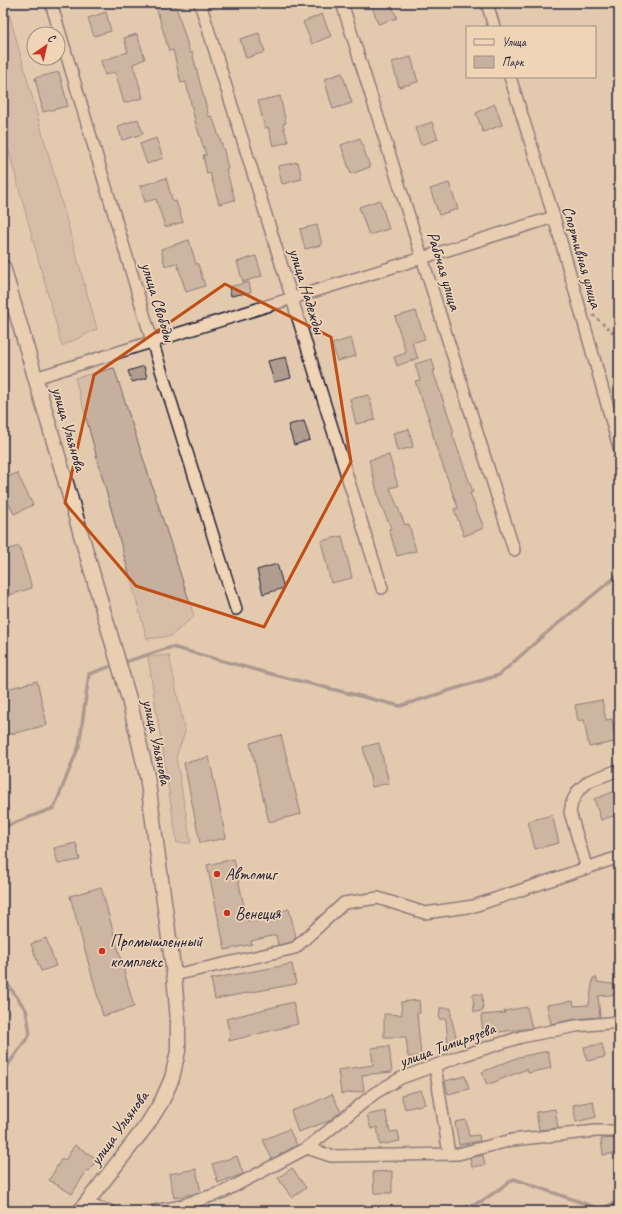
<svg xmlns="http://www.w3.org/2000/svg" width="622" height="1214" viewBox="0 0 622 1214" font-family="Caveat,sans-serif">
	<rect width="100%" height="100%" fill="#e3c9ae"/>
	<filter id="ink" filterUnits="userSpaceOnUse"><feTurbulence type="fractalNoise" baseFrequency=".025" numOctaves="2"/><feDisplacementMap in="SourceGraphic" scale="8" xChannelSelector="R" yChannelSelector="G"/><feConvolveMatrix kernelMatrix="1 2 1 2 8 2 1 2 1" color-interpolation-filters="sRGB"/></filter>
	<g filter="url(#ink)">
		<g fill="#c6b09d" stroke="#74696c">
			<polygon points="3,3 6,3 97,329 62,346 3,130"/>
			<polygon points="114,368 194,616 171,636 147,639 75,378"/>
			<polygon points="169,655 185,732 176,757 191,843 177,843 148,657"/>
		</g>
		<g fill="none" stroke-linecap="round" stroke-linejoin="round">
			<g stroke="#6b6267" stroke-width="3.5">
				<polyline points="128,661 172,647 271,674 400,706 499,675 544,635 619,574"/>
				<polyline points="3,827 54,808 79,746 89,674 109,667"/>
				<polyline points="3,978 26,1010 30,1034 3,1072"/>
				<polyline points="320,1211 321,1209 323,1211"/>
				<polyline points="456,1211 482,1201 514,1179 600,1209 619,1201"/>
			</g>
		</g>
		<g fill="#b09d90" stroke="#22223b">
			<polygon points="155,3 175,3 190,53 192,52 209,117 212,116 224,151 228,169 226,169 235,200 219,204 210,173 207,174 203,155 206,155 195,121 186,82 181,83 173,50 169,51"/>
			<polygon points="371,3 391,3 397,18 378,24"/>
			<polygon points="106,12 111,31 94,36 88,18"/>
			<polygon points="322,14 331,36 312,44 303,22"/>
			<polygon points="259,33 265,52 246,58 240,39"/>
			<polygon points="137,34 145,59 133,64 143,98 124,103 115,72 105,75 101,61 128,52 124,38"/>
			<polygon points="411,57 418,82 399,87 392,62"/>
			<polygon points="59,72 68,106 43,112 35,78"/>
			<polygon points="342,73 352,103 333,109 324,79"/>
			<polygon points="280,96 286,123 283,124 288,142 273,146 268,127 265,128 258,101"/>
			<polygon points="495,104 502,125 483,132 476,113"/>
			<polygon points="138,119 143,134 122,140 118,126"/>
			<polygon points="432,122 438,139 421,145 415,128"/>
			<polygon points="156,138 163,158 147,164 140,144"/>
			<polygon points="360,138 370,167 351,174 341,145"/>
			<polygon points="298,162 302,179 282,184 278,166"/>
			<polygon points="166,178 173,202 176,201 183,222 165,227 156,199 145,202 140,186"/>
			<polygon points="449,183 458,209 439,215 430,189"/>
			<polygon points="380,200 389,229 369,235 359,207"/>
			<polygon points="317,225 322,245 305,249 300,229"/>
			<polygon points="189,240 196,264 198,264 205,286 186,292 177,263 165,266 161,249"/>
			<polygon points="256,256 262,276 243,282 237,262"/>
			<polygon points="249,282 251,292 231,296 229,287"/>
			<polygon points="416,311 425,339 412,343 418,358 397,366 394,357 406,353 395,317"/>
			<polygon points="351,338 356,356 337,361 332,344"/>
			<polygon points="286,357 291,378 274,382 268,361"/>
			<polygon points="432,359 435,371 433,371 454,432 452,433 473,492 470,493 484,528 464,536 454,509 458,508 435,444 430,422 415,381 420,380 415,364"/>
			<polygon points="144,366 147,378 132,382 128,371"/>
			<polygon points="369,395 375,420 356,424 350,399"/>
			<polygon points="304,421 310,440 294,445 288,425"/>
			<polygon points="409,429 413,447 397,451 393,433"/>
			<polygon points="389,455 398,486 390,488 405,525 409,524 416,551 397,556 389,529 391,528 380,503 369,460"/>
			<polygon points="17,473 33,505 14,514 3,491 3,479"/>
			<polygon points="342,536 352,578 331,583 321,541"/>
			<polygon points="19,546 32,588 10,595 3,572 3,551"/>
			<polygon points="277,564 284,588 263,594 257,570"/>
			<polygon points="37,681 47,725 3,736 3,690"/>
			<polygon points="602,700 606,720 612,719 615,742 589,747 584,720 578,721 575,705"/>
			<polygon points="281,735 301,814 269,822 250,743"/>
			<polygon points="379,743 389,783 372,787 363,747"/>
			<polygon points="209,757 226,838 200,843 184,763"/>
			<polygon points="619,790 619,814 601,820 594,799"/>
			<polygon points="552,815 559,843 535,849 528,821"/>
			<polygon points="76,843 80,860 58,864 54,848"/>
			<polygon points="234,859 247,921 289,909 296,937 292,942 278,945 276,935 251,941 252,944 225,950 207,865"/>
			<polygon points="101,887 134,1007 103,1016 70,896"/>
			<polygon points="46,938 56,966 41,971 31,944"/>
			<polygon points="292,964 296,984 215,999 211,979"/>
			<polygon points="593,978 597,978 597,982 619,985 619,994 598,996 600,1017 575,1019 551,1024 547,1005 573,1001 574,1006 589,1005"/>
			<polygon points="473,994 482,994 483,1011 474,1012"/>
			<polygon points="419,1000 420,1013 417,1013 421,1056 408,1057 406,1037 384,1037 384,1014 402,1015 401,1002"/>
			<polygon points="293,1002 298,1024 229,1041 230,1033 226,1019"/>
			<polygon points="527,1007 532,1028 483,1034 481,1015 505,1013 504,1011"/>
			<polygon points="440,1008 451,1008 451,1017 458,1045 448,1046 446,1019 439,1019"/>
			<polygon points="602,1044 605,1057 587,1061 584,1047"/>
			<polygon points="389,1046 392,1072 362,1075 364,1091 341,1094 338,1070 373,1065 371,1048"/>
			<polygon points="548,1051 551,1068 528,1073 527,1069 487,1085 482,1072 519,1057"/>
			<polygon points="465,1076 469,1089 448,1094 445,1081"/>
			<polygon points="421,1090 425,1104 405,1109 401,1095"/>
			<polygon points="332,1094 341,1112 329,1121 298,1132 291,1111 313,1103"/>
			<polygon points="593,1101 596,1117 576,1122 573,1105"/>
			<polygon points="555,1109 558,1128 539,1130 536,1112"/>
			<polygon points="385,1111 390,1132 398,1131 400,1141 380,1145 377,1127 371,1129 367,1115"/>
			<polygon points="466,1120 469,1136 479,1135 480,1141 459,1145 455,1122"/>
			<polygon points="289,1129 297,1145 272,1159 263,1140"/>
			<polygon points="619,1138 619,1153 603,1155 601,1139"/>
			<polygon points="75,1145 97,1159 89,1171 87,1170 72,1194 49,1180 62,1158 65,1160"/>
			<polygon points="483,1155 485,1165 472,1167 470,1158"/>
			<polygon points="237,1156 243,1174 218,1183 212,1164"/>
			<polygon points="292,1168 306,1188 292,1198 278,1178"/>
			<polygon points="196,1169 201,1192 174,1198 169,1174"/>
			<polygon points="392,1171 392,1193 374,1193 373,1172"/>
		</g>
		<g fill="none" stroke-linecap="round" stroke-linejoin="round">
			<defs>
				<g id="minor">
					<polyline points="51,3 152,341 236,609"/>
					<polyline points="200,3 382,588"/>
					<polyline points="342,3 514,550"/>
					<polyline points="487,3 494,27"/>
					<polyline points="510,77 554,217 619,447"/>
					<polyline points="35,378 554,217"/>
					<polyline points="587,869 570,812 572,802 578,791 589,781 619,770"/>
					<polyline points="174,975 295,948 344,903 378,898 425,913 474,906 619,857"/>
					<polyline points="435,1066 449,1154"/>
					<polyline points="307,1148 331,1156 458,1154 512,1140 596,1131 619,1131"/>
					<polyline points="85,1204 110,1211"/>
					<polyline points="154,1211 177,1207 223,1192 307,1148 375,1093 401,1078 461,1056 521,1037 576,1026 619,1022"/>
				</g>
				<polyline id="major" points="3,267 129,699 147,776 174,975 178,1021 178,1051 172,1078 162,1101 147,1125 80,1211"/>
			</defs>
			<use href="#minor" stroke="#22223b" stroke-width="14"/>
			<use href="#major" stroke="#22223b" stroke-width="17"/>
			<polyline stroke="#22223b" stroke-width="2" stroke-dasharray="3 3" stroke-linecap="butt" points="593,315 619,338"/>
			<use href="#minor" stroke="#efd4b6" stroke-width="11"/>
			<use href="#major" stroke="#efd4b6" stroke-width="14"/>
		</g>
	</g>
	<path d="M0 0H622V1214H0ZM225 284 331 337 351 462 264 627 136 586 65 503 94 375Z" fill="#e3c9ae" fill-opacity=".55" fill-rule="evenodd"/>
	<path fill="none" stroke="#c04e15" stroke-width="3" stroke-linejoin="round" d="M225 284 331 337 351 462 264 627 136 586 65 503 94 375Z"/>
	<g fill="#c8321e" stroke="#efd4b6" stroke-width="1.5">
		<circle cx="217" cy="874" r="4"/>
		<circle cx="227" cy="913" r="4"/>
		<circle cx="102" cy="951" r="4"/>
	</g>
	<g text-anchor="middle" dominant-baseline="central" stroke-width="3.5" stroke-linejoin="round" paint-order="stroke">
		<g font-size="17" fill="#22223b" stroke="#efd4b6">
			<text transform="translate(582 257) rotate(74)">Спортивная улица</text>
			<text transform="translate(444 271) rotate(73)">Рабочая улица</text>
			<text transform="translate(307 291) rotate(73)">улица Надежды</text>
			<text transform="translate(158 302) rotate(73)">улица Свободы</text>
			<text transform="translate(69 429) rotate(74)">улица Ульянова</text>
			<text transform="translate(157 742) rotate(78)">улица Ульянова</text>
			<text transform="translate(447 1045) rotate(-20)">улица Тимирязева</text>
			<text transform="translate(119 1128) rotate(-54)">улица Ульянова</text>
		</g>
		<g font-size="17" fill="#22223b" stroke="#efd4b6" text-anchor="start">
			<text x="225" y="874">Автомиг</text>
			<text x="235" y="913">Венеция</text>
			<text x="110" y="941">Промышленный<tspan x="110" dy="20">комплекс</tspan></text>
		</g>
	</g>
	<rect width="622" height="1214" fill="none" stroke="#efd4b6" stroke-width="16"/>
	<rect x="8" y="8" width="606" height="1198" fill="none" stroke="#22223b" stroke-width="1.5" filter="url(#ink)"/>
	<rect x="466" y="26" width="130" height="52" fill="#efd4b6" stroke="#9d8d85"/>
	<rect x="474" y="39" width="20" height="6" fill="#efd4b6" stroke="#9d8d85"/>
	<text x="502" y="46" font-size="12" fill="#22223b">Улица</text>
	<rect x="474" y="56" width="20" height="12" fill="#c6b09d" stroke="#9d8d85"/>
	<text x="502" y="66" font-size="12" fill="#22223b">Парк</text>
	<g transform="translate(46 46) rotate(34)"><circle r="19" fill="#efd4b6" stroke="#9d8d85"/>
	<path d="M0-3L7 15L0 10L-7 15Z" fill="#c8321e"/>
	<text y="-6" font-size="11" font-weight="bold" text-anchor="middle" fill="#22223b">С</text>
	</g>
</svg>
